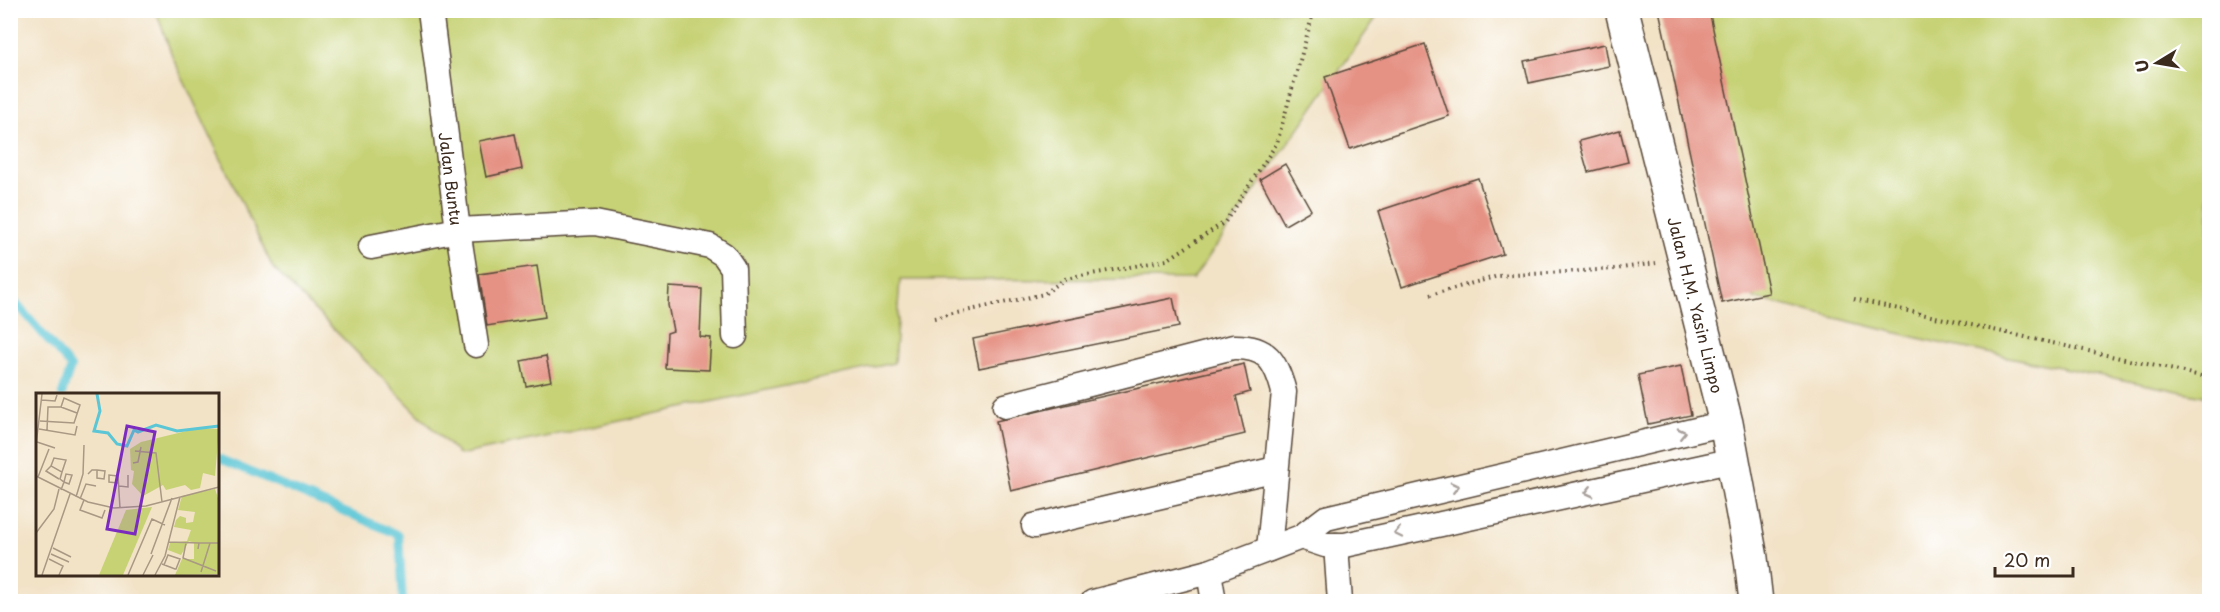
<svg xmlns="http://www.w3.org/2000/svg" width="2220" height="612" viewBox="0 0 2220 612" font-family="'Playpen Sans',sans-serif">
	<rect width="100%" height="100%" fill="#fff"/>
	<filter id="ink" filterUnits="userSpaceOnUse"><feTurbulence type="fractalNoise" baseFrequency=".0167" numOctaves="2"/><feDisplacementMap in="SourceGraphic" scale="12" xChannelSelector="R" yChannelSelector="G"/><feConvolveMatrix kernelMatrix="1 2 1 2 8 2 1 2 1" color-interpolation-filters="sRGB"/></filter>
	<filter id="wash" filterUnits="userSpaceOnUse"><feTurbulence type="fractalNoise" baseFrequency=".008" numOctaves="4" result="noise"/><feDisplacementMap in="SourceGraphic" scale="24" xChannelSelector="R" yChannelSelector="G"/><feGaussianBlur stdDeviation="1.35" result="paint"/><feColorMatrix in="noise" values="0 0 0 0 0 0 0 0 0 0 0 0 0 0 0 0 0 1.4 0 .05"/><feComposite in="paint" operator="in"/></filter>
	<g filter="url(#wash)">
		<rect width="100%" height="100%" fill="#f2e2c6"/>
		<g fill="#c6d274" stroke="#807e49" stroke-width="1.5">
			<polygon points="156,11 1381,11 1193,279 900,280 894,363 459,455 273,268 173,58"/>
			<polygon points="1666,11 2209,11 2209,397 1939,343 1754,298"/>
		</g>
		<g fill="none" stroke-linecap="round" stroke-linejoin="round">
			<g stroke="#5bc6d5" stroke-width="8">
				<polyline points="10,296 71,367 62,394"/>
				<polyline points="218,458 399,535 403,602"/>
			</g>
		</g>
		<g id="blocks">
			<g fill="#e59284">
				<polygon points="1659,10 1709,10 1769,293 1722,303"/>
				<polygon points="1425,44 1449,116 1350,149 1325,77"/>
				<polygon points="1605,44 1609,66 1529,83 1524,61"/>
				<polygon points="1620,130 1628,162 1588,172 1579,141"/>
				<polygon points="515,134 522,169 486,177 479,141"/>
				<polygon points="1285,164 1311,210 1285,225 1260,179"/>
				<polygon points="1478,178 1503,254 1402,287 1378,211"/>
				<polygon points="537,266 545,317 487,326 479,274"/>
				<polygon points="669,287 702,289 700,337 711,338 709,370 665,368 667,333 673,331 668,305"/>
				<polygon points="1173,298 1179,327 979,368 973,339"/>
				<polygon points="546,356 551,381 526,386 521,361"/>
				<polygon points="1244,364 1250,392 1236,396 1245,434 1011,491 996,421"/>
				<polygon points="1681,366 1691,415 1648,424 1638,375"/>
			</g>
		</g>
	</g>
	<g filter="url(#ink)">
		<use href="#blocks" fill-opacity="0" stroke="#564637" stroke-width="1.5"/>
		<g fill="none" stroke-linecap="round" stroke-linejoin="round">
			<defs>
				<g id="minor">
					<path id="s1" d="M430 10 458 230 476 345"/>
					<polyline points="371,247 458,230 595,223 710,246 724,255 733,268 735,336"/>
					<path d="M1005 406 1233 347C1267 346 1276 361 1284 392L1269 549"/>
					<polyline points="1034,526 1276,469"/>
					<polyline points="1301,537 1325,545 1345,545 1734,460"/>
					<polyline points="1336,545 1340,602"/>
					<polyline points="1209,572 1214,602"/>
					<polyline points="1093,602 1209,572 1301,537 1326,518 1726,423"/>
				</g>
				<g id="primary">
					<path id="s2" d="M1622 10 1726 423 1751 558 1756 602"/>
				</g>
			</defs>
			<use href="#minor" stroke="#564637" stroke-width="27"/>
			<use href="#primary" stroke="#564637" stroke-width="36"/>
			<g stroke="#564637" stroke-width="4" stroke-dasharray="1.5 4.5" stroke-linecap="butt">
				<polyline points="1430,295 1498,276 1615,269 1656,263"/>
				<polyline points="1854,299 2210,378"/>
				<polyline points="934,318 1044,294 1065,279 1167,260 1225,222 1277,143 1314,10"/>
			</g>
			<use href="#minor" stroke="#fff" stroke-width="24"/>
			<use href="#primary" stroke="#fff" stroke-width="33"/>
		</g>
		<defs><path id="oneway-chevron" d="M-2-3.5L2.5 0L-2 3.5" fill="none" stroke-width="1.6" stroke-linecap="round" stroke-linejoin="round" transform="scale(1.5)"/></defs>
		<g stroke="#a79f9a">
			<use href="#oneway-chevron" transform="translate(1682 433) rotate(-13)"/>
			<use href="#oneway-chevron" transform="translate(1455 487) rotate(-13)"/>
			<use href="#oneway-chevron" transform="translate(1589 492) rotate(167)"/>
			<use href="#oneway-chevron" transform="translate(1398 533) rotate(168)"/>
		</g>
	</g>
	<g text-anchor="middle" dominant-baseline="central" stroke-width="4.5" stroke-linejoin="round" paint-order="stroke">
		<g font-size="16" fill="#3b2a1e" stroke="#fff">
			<text stroke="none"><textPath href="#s1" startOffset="170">Jalan Buntu</textPath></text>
			<text stroke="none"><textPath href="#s2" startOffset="304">Jalan H.M. Yasin Limpo</textPath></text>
		</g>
	</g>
	<g transform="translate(36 393)">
		<rect width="183" height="183" fill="#f2e2c6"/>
		<path d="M163 35 183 36 179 83 167 80 164 95 155 97 149 92 130 97 127 92 107 103 96 91 98 78 95 77 94 56 105 49ZM179 96 183 108V181L139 182 146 166H158V150L153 148 145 162 132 157 134 150 151 148 155 137 138 134 140 127 144 123 150 125V130L157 129 159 119 142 117 146 103ZM116 114 87 182H63L90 117Z" fill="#c6d274"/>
		<path fill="none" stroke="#5bc6d5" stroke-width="3" d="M61 1 64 18 58 38 72 40 81 51 91 53 98 37 102 39 120 32 141 38 183 33"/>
		<path fill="none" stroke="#a99883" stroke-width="1.5" d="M6 7 19 8 21 2M4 28 38 30 44 12 28 5 25 14 41 20M3 36 39 42 41 33M11 37 12 14H25M1 49 19 55M0 52 6 1M99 58 120 60 126 109M97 70 102 69 105 54M15 73 10 78 23 86M52 81 56 77H61L69 78 68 86 61 85V77M0 83 52 109 78 115 110 113 183 94M2 84 13 56M82 90 73 89V82L82 83 84 115M83 93 92 94V82M25 97 28 89 30 81 36 82 33 91 28 89 24 86 26 79 15 73 18 65 30 67 26 79M40 104 47 81 48 52M44 106 50 91 60 93M48 107 44 117 66 125 69 117M0 140 18 116 23 96M133 149 163 150 162 156M150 150 147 165 180 178M163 150H183M17 155 35 164M15 161 33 169M115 161 136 105M13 166 27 173 23 182M126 171 139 176H140L144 166 132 162 128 172M165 179 174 150M6 182 34 101M92 182 116 126 129 132M107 182 117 162M119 182 129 163 144 104"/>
		<path fill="#7b2cbf" fill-opacity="0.15" stroke="#7b2cbf" stroke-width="3" d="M91 33 119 39 99 141 71 136Z"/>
		<rect width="183" height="183" fill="none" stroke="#3b2a1e" stroke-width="3"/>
	</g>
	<rect width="2220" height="612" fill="none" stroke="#fff" stroke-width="36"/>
	<g transform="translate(2157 63) rotate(259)" stroke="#ffffff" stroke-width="4.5" paint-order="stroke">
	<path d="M0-4.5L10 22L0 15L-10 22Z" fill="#3b2a1e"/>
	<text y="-9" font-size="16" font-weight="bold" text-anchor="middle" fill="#3b2a1e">U</text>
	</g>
	<path d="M1995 567v9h78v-9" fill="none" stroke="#3b2a1e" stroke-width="3"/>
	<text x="2004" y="567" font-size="18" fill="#3b2a1e" stroke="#ffffff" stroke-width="4.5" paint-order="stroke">20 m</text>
</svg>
